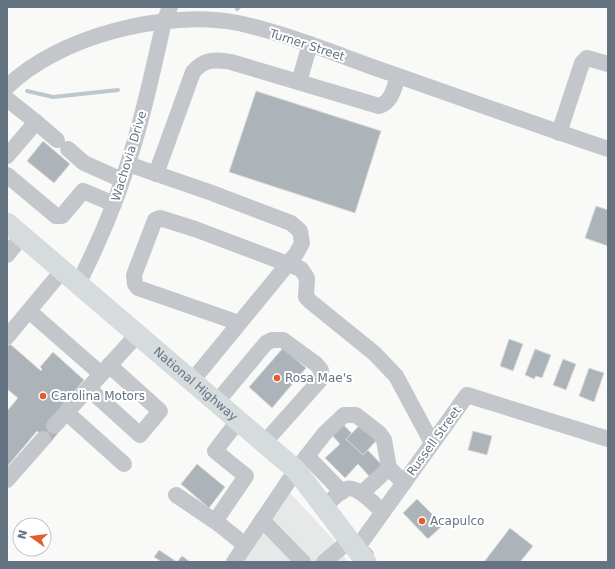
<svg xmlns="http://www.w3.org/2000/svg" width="615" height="569" viewBox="0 0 615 569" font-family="'DejaVu Sans',sans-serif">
	<rect width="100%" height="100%" fill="#f9faf7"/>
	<polygon fill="#e7e9e8" points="289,492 333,539 348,562 240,562"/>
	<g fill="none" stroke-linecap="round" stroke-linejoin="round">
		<g stroke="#bdc8cd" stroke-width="4">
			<polyline points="237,9 239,7"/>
			<polyline points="27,91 53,97 118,90"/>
		</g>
	</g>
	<g fill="#acb4ba" stroke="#dbdbd9">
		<polygon points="256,91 381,131 355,213 229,172"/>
		<polygon points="43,141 70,164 54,183 27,161"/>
		<polygon points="596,206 608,210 608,246 585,238"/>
		<polygon points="509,339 523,344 513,371 500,366"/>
		<polygon points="10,344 41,371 42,369 40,367 53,352 84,380 48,422 59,432 50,443 37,431 7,467 7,411 18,398 7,389 7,347"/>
		<polygon points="283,348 306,368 272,408 249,387"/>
		<polygon points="535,349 551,355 542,378 536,376 534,379 525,375"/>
		<polygon points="563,359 576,364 566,390 553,385"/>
		<polygon points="589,368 604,373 594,402 579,396"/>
		<polygon points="339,420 383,466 371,478 358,464 345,478 325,458 340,444 328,431"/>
		<polygon points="360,425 376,441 363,455 346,439"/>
		<polygon points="473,431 492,436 487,455 468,450"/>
		<polygon points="197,464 225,487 209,508 181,484"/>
		<polygon points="417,499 443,525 428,539 403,513"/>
		<polygon points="510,528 533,546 520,562 484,562"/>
		<polygon points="159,550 177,562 162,562 154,557"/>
		<polygon points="182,556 189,561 189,562 177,562"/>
	</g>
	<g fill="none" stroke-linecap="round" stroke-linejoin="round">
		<g stroke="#c3c7cb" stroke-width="16">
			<polyline points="299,82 310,44"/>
			<path d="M7 87C58 36 167 9 238 23 288 34 336 54 384 71 459 97 533 124 608 149"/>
			<polyline points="7,99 36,122 7,156"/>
			<polyline points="36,122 57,140"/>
			<polyline points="559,133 582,63 587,58 608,64"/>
			<polyline points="68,149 84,163 122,180"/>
			<polyline points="128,164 212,193 291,223 300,231 302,243 296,254 192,381"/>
			<path d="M156 174 193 72C204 59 215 59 231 62L379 106C392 102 394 88 398 76"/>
			<polyline points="7,175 56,216 62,216 83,191 114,204"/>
			<polyline points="7,255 22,236"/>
			<path d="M78 284C102 237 122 188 136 137 147 99 155 60 164 22L170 7"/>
			<polyline points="29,311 101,374"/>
			<polyline points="239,323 138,288 135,284 134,275 155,220 160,218 195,229 301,269 307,278 306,297 311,302 374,353 396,376 432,443"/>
			<polyline points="7,337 62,271"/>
			<polyline points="88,388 140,435 160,411 109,365"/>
			<polyline points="216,403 266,343 272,340 283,340 316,364 321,370 321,379 264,443"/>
			<polyline points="66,412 124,464"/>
			<polyline points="238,421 215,451 246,476 218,517 219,524 245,545"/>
			<polyline points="54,426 137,335"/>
			<polyline points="307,456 342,492"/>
			<polyline points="7,480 43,439"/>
			<polyline points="362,493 389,468"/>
			<polyline points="176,495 219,524"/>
			<path d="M324 507C330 502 338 492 346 489 357 485 375 505 383 512"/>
			<polyline points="262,520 303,562"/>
			<polyline points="366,555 357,548 467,395 608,439"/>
			<polyline points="234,562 296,470 325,433 344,415 356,415 379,433 384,440 389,468 404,483"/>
			<polyline points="324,562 350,540"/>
		</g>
		<path stroke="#d6dbde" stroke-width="21" id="s1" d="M7 223 296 470 366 562"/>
	</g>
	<g fill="#e35d2e" stroke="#fff" stroke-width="1.5">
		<circle cx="277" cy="378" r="4"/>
		<circle cx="43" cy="396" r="4"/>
		<circle cx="422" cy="521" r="4"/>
	</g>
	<g text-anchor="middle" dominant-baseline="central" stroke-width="4" stroke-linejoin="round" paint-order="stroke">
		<g font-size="12" fill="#657482" stroke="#fff">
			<text transform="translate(307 45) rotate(18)">Turner Street</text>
			<text transform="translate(129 156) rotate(-73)">Wachovia Drive</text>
			<text stroke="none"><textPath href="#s1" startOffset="248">National Highway</textPath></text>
			<text transform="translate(434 441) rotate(-54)">Russell Street</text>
		</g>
		<g font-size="12" fill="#657482" stroke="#fff" text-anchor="start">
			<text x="285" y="378">Rosa Mae's</text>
			<text x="51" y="396">Carolina Motors</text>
			<text x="430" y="521">Acapulco</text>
		</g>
	</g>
	<rect width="615" height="569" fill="none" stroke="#657482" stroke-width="16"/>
	<g transform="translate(32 537) rotate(284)"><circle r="19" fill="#ffffff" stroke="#c1c7cd"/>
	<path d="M0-3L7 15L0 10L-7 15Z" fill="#e35d2e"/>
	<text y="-6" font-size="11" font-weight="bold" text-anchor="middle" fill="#657482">N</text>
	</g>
</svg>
